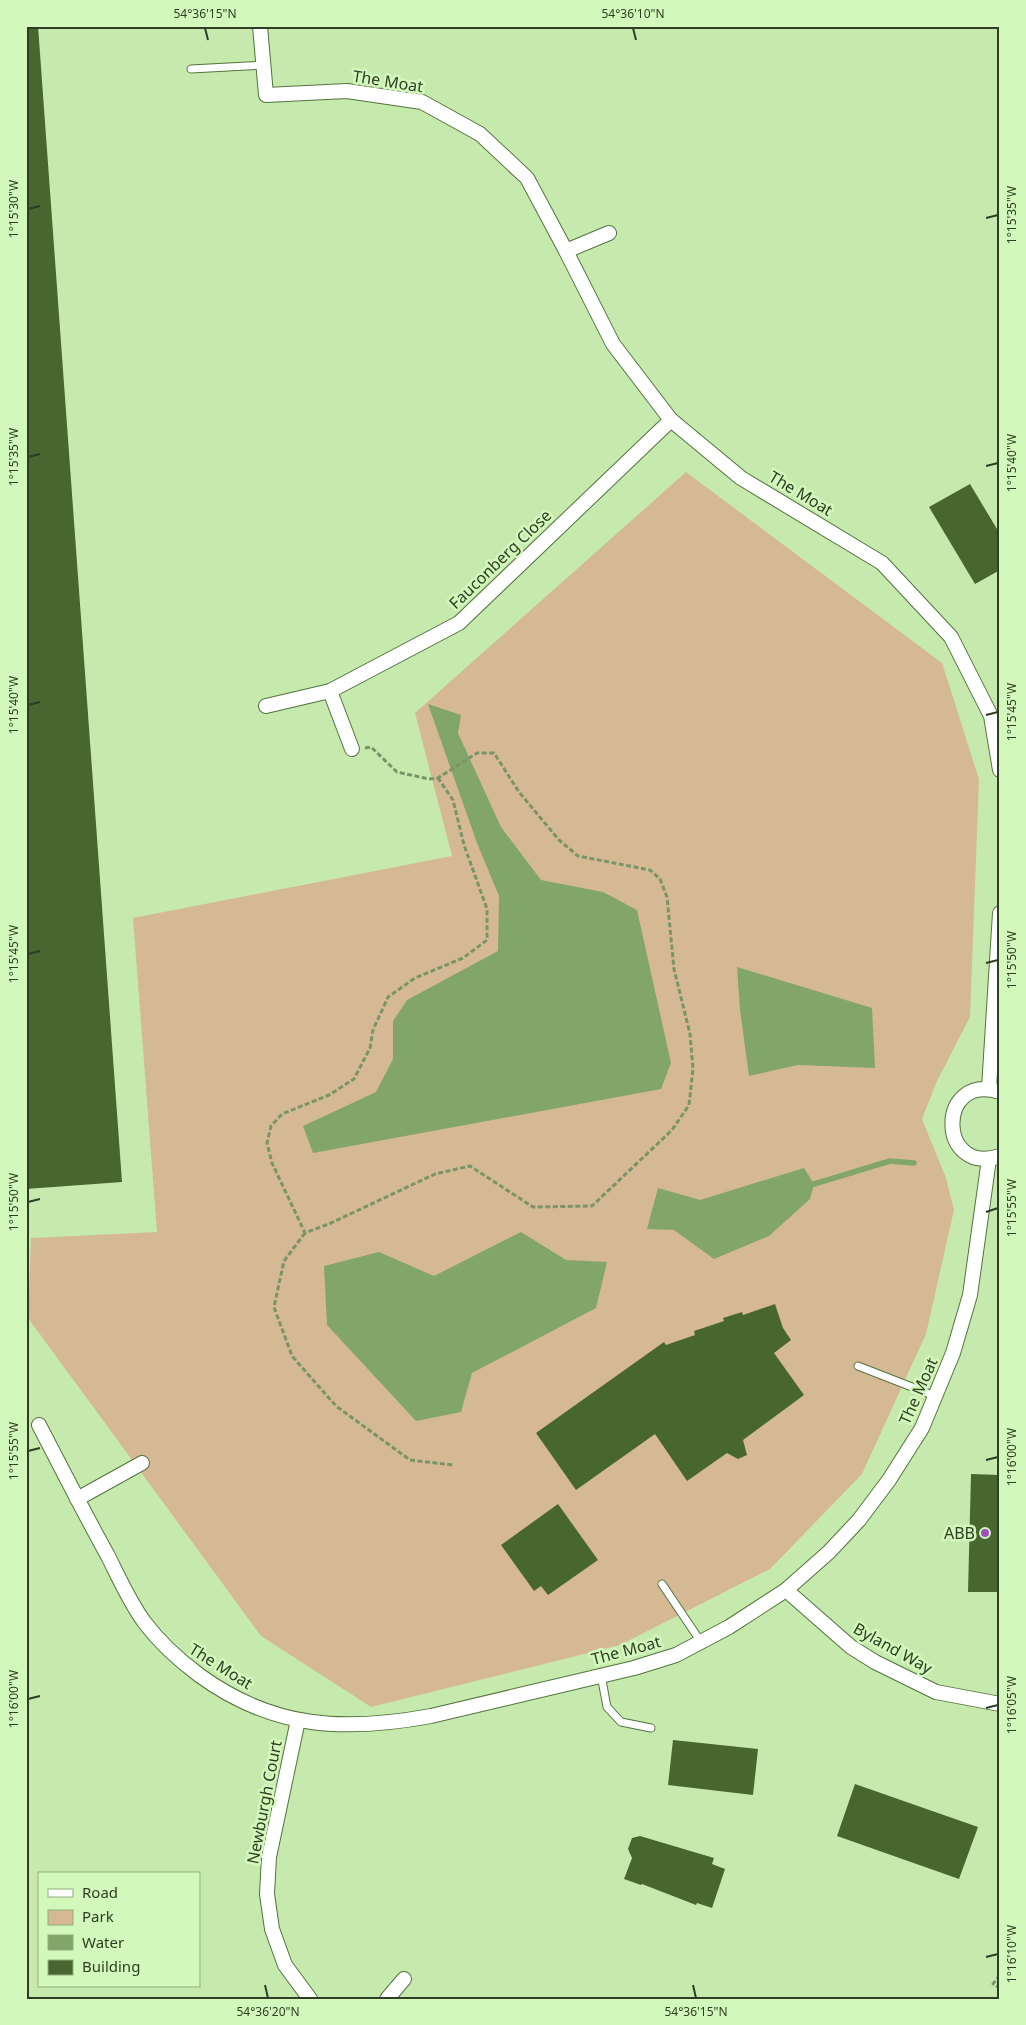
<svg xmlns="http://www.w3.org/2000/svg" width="1026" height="2025" viewBox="0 0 1026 2025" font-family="'Noto Sans',sans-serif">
	<rect width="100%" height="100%" fill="#c6eaae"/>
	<polygon fill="#d5b995" points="686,472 942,663 979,779 970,1017 937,1081 922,1119 946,1178 954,1210 926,1334 862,1474 770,1569 620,1645 371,1707 261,1636 28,1318 31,1238 157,1232 133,918 452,856 415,713"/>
	<g fill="#82a56a">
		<polygon points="428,704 461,715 458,733 501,827 541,880 603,892 637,910 671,1063 661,1089 313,1153 303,1126 376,1092 393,1059 393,1021 407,1000 498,951 499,896 477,843"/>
		<polygon points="737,967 872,1008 875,1068 798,1065 749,1076 740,1010"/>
		<polygon points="804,1168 814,1184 810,1199 769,1236 714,1259 674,1230 647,1229 658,1188 700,1200"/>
		<polygon points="521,1232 566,1260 607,1262 596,1308 472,1373 461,1412 416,1421 327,1325 324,1266 379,1252 434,1276"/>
	</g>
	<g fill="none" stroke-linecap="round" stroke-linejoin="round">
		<polyline stroke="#82a56a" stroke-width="5.5" points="814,1184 890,1161 914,1163"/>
	</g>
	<g fill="#476630">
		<polygon points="26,26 38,26 122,1182 26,1189"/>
		<polygon points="970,484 1000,534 1000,570 975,584 929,507"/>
		<polygon points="775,1304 783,1328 791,1340 774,1353 804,1395 743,1440 747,1455 738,1459 727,1453 687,1481 655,1434 576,1490 536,1433 664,1342 666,1345 695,1335 694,1331 724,1321 723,1318 742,1312 743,1315"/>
		<polygon points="971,1474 1000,1475 1000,1592 968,1592"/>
		<polygon points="558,1504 598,1560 548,1595 541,1586 534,1591 501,1545"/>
		<polygon points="673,1740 758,1749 753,1795 668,1785"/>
		<polygon points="855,1784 978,1827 959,1879 837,1836"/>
		<polygon points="640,1836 714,1858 712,1864 725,1869 712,1908 697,1903 696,1905 642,1884 641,1885 624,1879 632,1858 628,1849 632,1838"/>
	</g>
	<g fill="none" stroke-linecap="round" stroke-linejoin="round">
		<defs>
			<g id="service">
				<polyline points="191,69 263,65"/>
				<polyline points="858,1366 935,1396"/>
				<polyline points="662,1584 701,1642"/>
				<polyline points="601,1675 607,1707 621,1722 651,1728"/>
			</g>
			<g id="minor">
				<polyline points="260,26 266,95 347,91 422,102 480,134 527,178 566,251 613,344 671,420 741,478 882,563 951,637 991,716 1000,770"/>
				<polyline points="566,251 609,233"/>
				<polyline points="330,691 352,749"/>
				<polyline points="266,706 330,691 459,623 671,420"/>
				<polyline points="989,1088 1000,913"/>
				<path d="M1000 1092C936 1071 937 1177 1000 1156"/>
				<path d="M39 1425C62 1469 84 1513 108 1556 119 1578 130 1603 145 1623 160 1643 179 1660 199 1675 273 1729 344 1732 431 1716L634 1668 676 1655 729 1627 786 1590 829 1552 859 1520 889 1480 922 1428 953 1353 970 1295 989 1159"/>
				<polyline points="77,1499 142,1463"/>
				<polyline points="786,1590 851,1647 875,1662 936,1692 1000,1704"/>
				<polyline points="298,1720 269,1857 267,1894 272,1929 285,1965 310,1999"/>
				<polyline points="387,1999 404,1979"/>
			</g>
		</defs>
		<use href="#service" stroke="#53733c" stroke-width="9"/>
		<use href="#minor" stroke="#53733c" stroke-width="16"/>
		<g stroke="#7a9369" stroke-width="3" stroke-dasharray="5 2.5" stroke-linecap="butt">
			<polyline points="365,748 371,747 397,772 429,779 438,778 477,753 494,753 519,792 559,840 578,856 650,870 660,879 667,897 674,969 690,1034 693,1069 689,1105 672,1130 592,1206 533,1207 470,1166 435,1174 331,1223 305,1233 272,1163 267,1143 271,1126 282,1114 329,1095 354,1079 370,1048 373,1030 388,997 415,978 463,958 487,940 487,909 464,845 453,800 438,778"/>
			<polyline points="305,1233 284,1261 274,1307 292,1356 336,1406 410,1460 453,1465"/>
			<polyline points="1000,1975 993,1984 1000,1988"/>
		</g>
		<use href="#service" stroke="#fff" stroke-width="7"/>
		<use href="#minor" stroke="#fff" stroke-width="14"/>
	</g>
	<path fill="none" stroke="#2f3d25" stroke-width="2" d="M205 28 208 40M633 28 636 40M28 209 40 206M986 218 998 215M28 457 40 454M986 466 998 463M28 705 40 702M986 715 998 712M28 954 40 951M986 963 998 960M28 1202 40 1199M986 1212 998 1208M28 1451 40 1448M986 1460 998 1457M28 1699 40 1696M986 1708 998 1705M986 1957 998 1954M265 1985 268 1998M693 1985 696 1998"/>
	<circle fill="#9c4fc0" stroke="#d3f8bb" stroke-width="2" cx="985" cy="1533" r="5"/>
	<g text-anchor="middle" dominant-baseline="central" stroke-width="5" stroke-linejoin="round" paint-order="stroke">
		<g font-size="16" fill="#2f3d25" stroke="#d3f8bb">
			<text transform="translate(388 81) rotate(9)">The Moat</text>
			<text transform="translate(801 493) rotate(31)">The Moat</text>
			<text transform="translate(500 559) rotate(-44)">Fauconberg Close</text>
			<text transform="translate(918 1391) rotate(-66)">The Moat</text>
			<text transform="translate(893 1648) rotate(29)">Byland Way</text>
			<text transform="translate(626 1650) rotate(-15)">The Moat</text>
			<text transform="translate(221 1666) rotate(32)">The Moat</text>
			<text transform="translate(264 1802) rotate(-79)">Newburgh Court</text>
		</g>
		<g font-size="16" fill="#2f3d25" stroke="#d3f8bb" text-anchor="end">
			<text x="975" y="1533">ABB</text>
		</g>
	</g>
	<rect width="1026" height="2025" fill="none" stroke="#d3f8bb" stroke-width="55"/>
	<rect x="38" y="1872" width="162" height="115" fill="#d3f8bb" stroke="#91ad7f"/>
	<rect x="48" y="1889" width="25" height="8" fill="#ffffff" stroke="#91ad7f"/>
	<text x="82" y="1898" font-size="15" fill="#2f3d25">Road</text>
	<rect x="48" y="1910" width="25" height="15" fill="#d5b995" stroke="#91ad7f"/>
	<text x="82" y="1922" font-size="15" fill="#2f3d25">Park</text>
	<rect x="48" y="1935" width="25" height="15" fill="#82a56a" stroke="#91ad7f"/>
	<text x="82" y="1948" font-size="15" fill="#2f3d25">Water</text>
	<rect x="48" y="1960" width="25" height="15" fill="#476630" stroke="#91ad7f"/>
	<text x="82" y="1972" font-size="15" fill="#2f3d25">Building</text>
	<rect x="28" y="28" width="970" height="1970" fill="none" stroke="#2f3d25" stroke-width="2"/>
	<g font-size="12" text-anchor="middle" fill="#2f3d25">
		<text x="205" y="18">54°36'15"N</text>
		<text x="633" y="18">54°36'10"N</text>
		<text transform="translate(14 209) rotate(-90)" y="4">1°15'30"W</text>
		<text transform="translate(1012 215) rotate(-90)" y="4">1°15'35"W</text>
		<text transform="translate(14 457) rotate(-90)" y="4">1°15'35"W</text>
		<text transform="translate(1012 463) rotate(-90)" y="4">1°15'40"W</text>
		<text transform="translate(14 705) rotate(-90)" y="4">1°15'40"W</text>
		<text transform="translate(1012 712) rotate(-90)" y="4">1°15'45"W</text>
		<text transform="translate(14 954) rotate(-90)" y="4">1°15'45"W</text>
		<text transform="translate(1012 960) rotate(-90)" y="4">1°15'50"W</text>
		<text transform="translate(14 1202) rotate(-90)" y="4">1°15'50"W</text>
		<text transform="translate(1012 1208) rotate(-90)" y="4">1°15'55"W</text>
		<text transform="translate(14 1451) rotate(-90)" y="4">1°15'55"W</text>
		<text transform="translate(1012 1457) rotate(-90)" y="4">1°16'00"W</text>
		<text transform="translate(14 1699) rotate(-90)" y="4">1°16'00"W</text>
		<text transform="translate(1012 1705) rotate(-90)" y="4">1°16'05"W</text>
		<text transform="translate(1012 1954) rotate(-90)" y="4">1°16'10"W</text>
		<text x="268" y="2016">54°36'20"N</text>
		<text x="696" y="2016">54°36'15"N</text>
	</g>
</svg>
